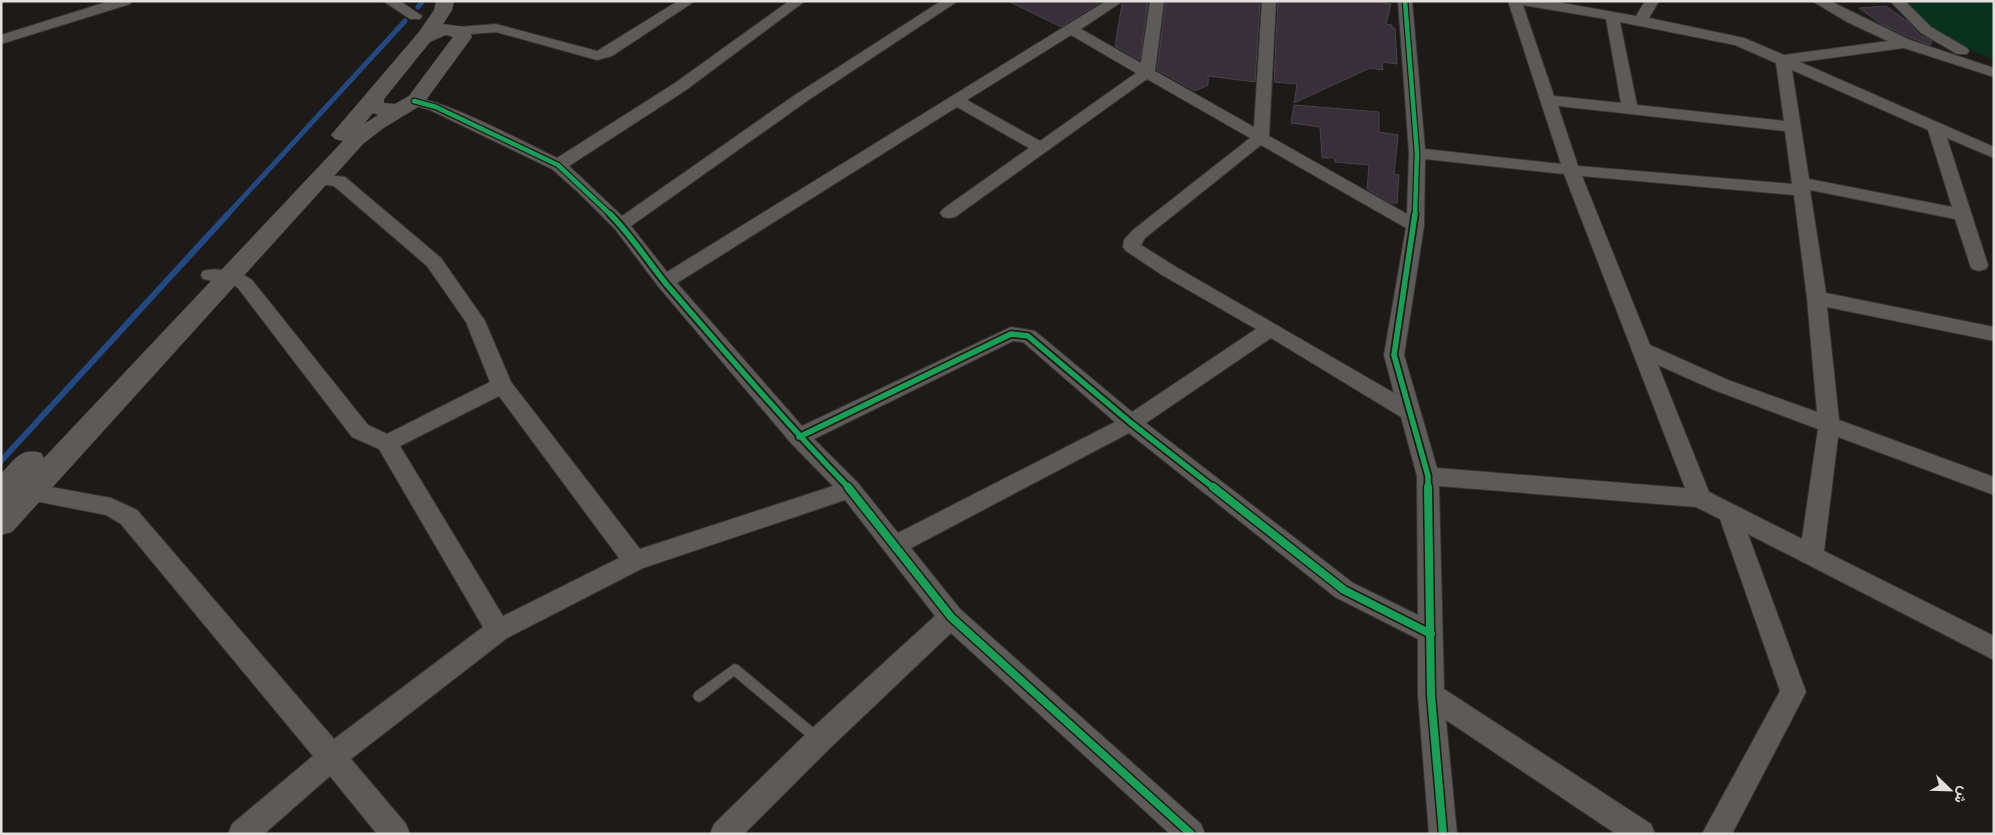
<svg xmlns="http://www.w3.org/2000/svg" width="1995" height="835" viewBox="0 0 1995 835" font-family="Figtree,Vazirmatn,sans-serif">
	<rect width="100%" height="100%" fill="#1d1a18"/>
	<polygon fill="#08321d" points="1906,1 1994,1 1994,60 1939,35"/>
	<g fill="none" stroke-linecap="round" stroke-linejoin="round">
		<g stroke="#234983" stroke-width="5">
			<polyline points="418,7 423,1"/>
			<polyline points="227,215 405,21"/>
		</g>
		<polyline stroke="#234983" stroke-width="6" points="1,461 228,214"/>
	</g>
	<g fill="#382f3b" stroke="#464444">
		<polygon points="1008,1 1102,1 1061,27"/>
		<polygon points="1125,1 1148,1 1140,60 1115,46 1122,4"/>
		<polygon points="1166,1 1260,1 1255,82 1208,76 1208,85 1195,91 1157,70"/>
		<polygon points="1278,1 1372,1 1391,4 1386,24 1392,25 1392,28 1395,28 1397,64 1382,62 1383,70 1370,68 1294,103 1297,84 1274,82"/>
		<polygon points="1886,6 1907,21 1920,35 1932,41 1930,45 1911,38 1881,24 1859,8"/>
		<polygon points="1294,105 1379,112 1379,132 1398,135 1394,174 1399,175 1397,203 1391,203 1367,189 1369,165 1335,162 1334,158 1322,158 1320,127 1291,123"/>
	</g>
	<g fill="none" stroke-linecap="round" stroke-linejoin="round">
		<defs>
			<polygon id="lane" points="734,664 738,665 822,735 824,739 822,743 818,745 814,743 734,676 703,700 699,702 695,700 693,696 695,692"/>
			<g id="street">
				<polygon points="110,1 132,1 130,4 1,44 1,35"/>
				<polygon points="383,1 400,1 422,16 420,19 410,19"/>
				<polygon points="678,1 695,1 612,56 597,60 496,32 459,35 454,34 452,31 454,28 459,27 496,24 597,51"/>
				<path d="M789 1H805L686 90 569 166 622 216 795 95 941 1H958L807 101 631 226 667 272 1106 1H1123L1081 29 1141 63 1150 1H1164L1155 71 1254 127 1262 1H1276L1269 136 1407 214 1409 153 1398 1H1412L1425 149 1561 164 1508 1H1551L1636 16 1645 1H1659L1649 18 1744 38 1784 55 1888 41 1847 22 1812 1H1830L1910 40 1994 68V77L1904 48 1800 62 1994 147V158L1947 138 1988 265 1986 269 1979 271 1972 269 1970 265 1955 219 1810 190 1826 293 1994 327V341L1827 307 1839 420 1994 477V495L1838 437 1824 551 1994 636V660L1748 534 1806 692 1732 834H1702L1780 691 1720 519 1696 507 1439 486 1444 689 1651 824 1655 834H1616L1446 720 1457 834H1429L1418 695V639L1335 597 1129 433 911 548 960 609 1201 824 1205 834H1170L951 633 829 749 744 834H710L714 824 809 731 935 616 845 500 643 568 507 638 351 759 406 824 410 834H377L330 776 264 834H228L232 824 313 756 121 524 106 515 10 496 7 490 10 484 18 481 111 498 137 510 334 739 483 627 379 449 352 437 238 288 234 285 203 279 201 275 203 271C216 267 241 271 252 280L368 425 387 434 490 382 466 322 427 266 334 186 314 183 311 179 314 175 320 174 345 177 441 258 485 321 511 382 640 549 833 486 791 443 658 286 615 229 578 192 552 169 430 110 408 104 406 101 408 98C430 92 532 146 557 158L675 83ZM1523 5 1606 19 1621 103 1554 96ZM1620 22 1735 45 1776 63 1784 121 1637 105ZM1071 35 1136 73 1040 141 967 100ZM1792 70 1928 130 1952 207 1809 179ZM1147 79 1250 138 1133 230 1124 240 1123 247 1126 251 1162 275 1256 329 1132 412 1035 331 1011 327 802 426 677 283 957 107 1029 148 943 209 940 213 943 217 949 218 955 217ZM1558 106 1785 131 1792 184 1578 166ZM1261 145 1406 228 1384 355 1394 393 1176 267 1141 245 1145 238ZM1425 159 1564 174 1685 488 1437 468 1404 355 1424 226ZM1582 176 1794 195 1807 298 1817 412 1728 380 1650 345ZM1271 338 1401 417 1417 476 1418 615 1353 583 1146 423ZM1013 341 1023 342 1115 422 898 533 858 483 814 439ZM1658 365 1714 390 1818 429 1802 539 1709 492ZM499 396 619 558 503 616 400 446Z"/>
				<polygon points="1890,1 1905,1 1931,27 1967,48 1969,51 1967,54 1957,54 1921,33"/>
			</g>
			<path id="secondary" d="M436 1H454L452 10 443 24 466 27 472 37 423 104 382 129 363 144 12 532 1 535V474C14 460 21 447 41 453L44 458 343 141 335 139 331 135 419 32 434 10ZM446 35 453 37 409 96 395 104 384 103V99L430 42ZM373 113 378 115 364 124Z"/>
		</defs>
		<use href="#lane" stroke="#373533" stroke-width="2"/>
		<use href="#street" stroke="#373533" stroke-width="2"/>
		<use href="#secondary" stroke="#373533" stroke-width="1"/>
		<use href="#lane" fill="#5d5b59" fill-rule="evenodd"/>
		<use href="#street" fill="#5d5b59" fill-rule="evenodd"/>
		<use href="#secondary" fill="#5d5b59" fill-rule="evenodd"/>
		<defs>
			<g id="cycleway-far2">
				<polyline points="1405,1 1417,153 1415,215"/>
				<polyline points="414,101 436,107 558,165 611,215"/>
			</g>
			<g id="cycleway-far1">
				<path d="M610 214C632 236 648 262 667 285 727 354 786 423 849 488"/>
				<polyline points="1415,214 1394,355 1428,476 1428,488"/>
				<polyline points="799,437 1011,334 1028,336 1131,423 1214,488"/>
			</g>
			<g id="cycleway">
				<polyline points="848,487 951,617 1191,834"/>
				<polyline points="1213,487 1344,590 1431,634"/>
				<polyline points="1428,487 1431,695 1443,834"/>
			</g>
		</defs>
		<use href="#cycleway-far2" stroke="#1f1a16" stroke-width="7"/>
		<use href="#cycleway-far1" stroke="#1f1a16" stroke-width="9"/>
		<use href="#cycleway" stroke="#1f1a16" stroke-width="11"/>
		<use href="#cycleway-far2" stroke="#1a9f57" stroke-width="4.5"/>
		<use href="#cycleway-far1" stroke="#1a9f57" stroke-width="5.5"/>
		<use href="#cycleway" stroke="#1a9f57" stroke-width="8"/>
	</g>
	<rect width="1995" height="835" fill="none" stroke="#e4e0dd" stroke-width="5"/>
	<g transform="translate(1950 790) rotate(113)" stroke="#1f1a16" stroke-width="4" paint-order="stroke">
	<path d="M0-4L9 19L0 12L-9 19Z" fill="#e4e0dd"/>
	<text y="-8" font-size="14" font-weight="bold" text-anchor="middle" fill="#e4e0dd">ش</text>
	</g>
</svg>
